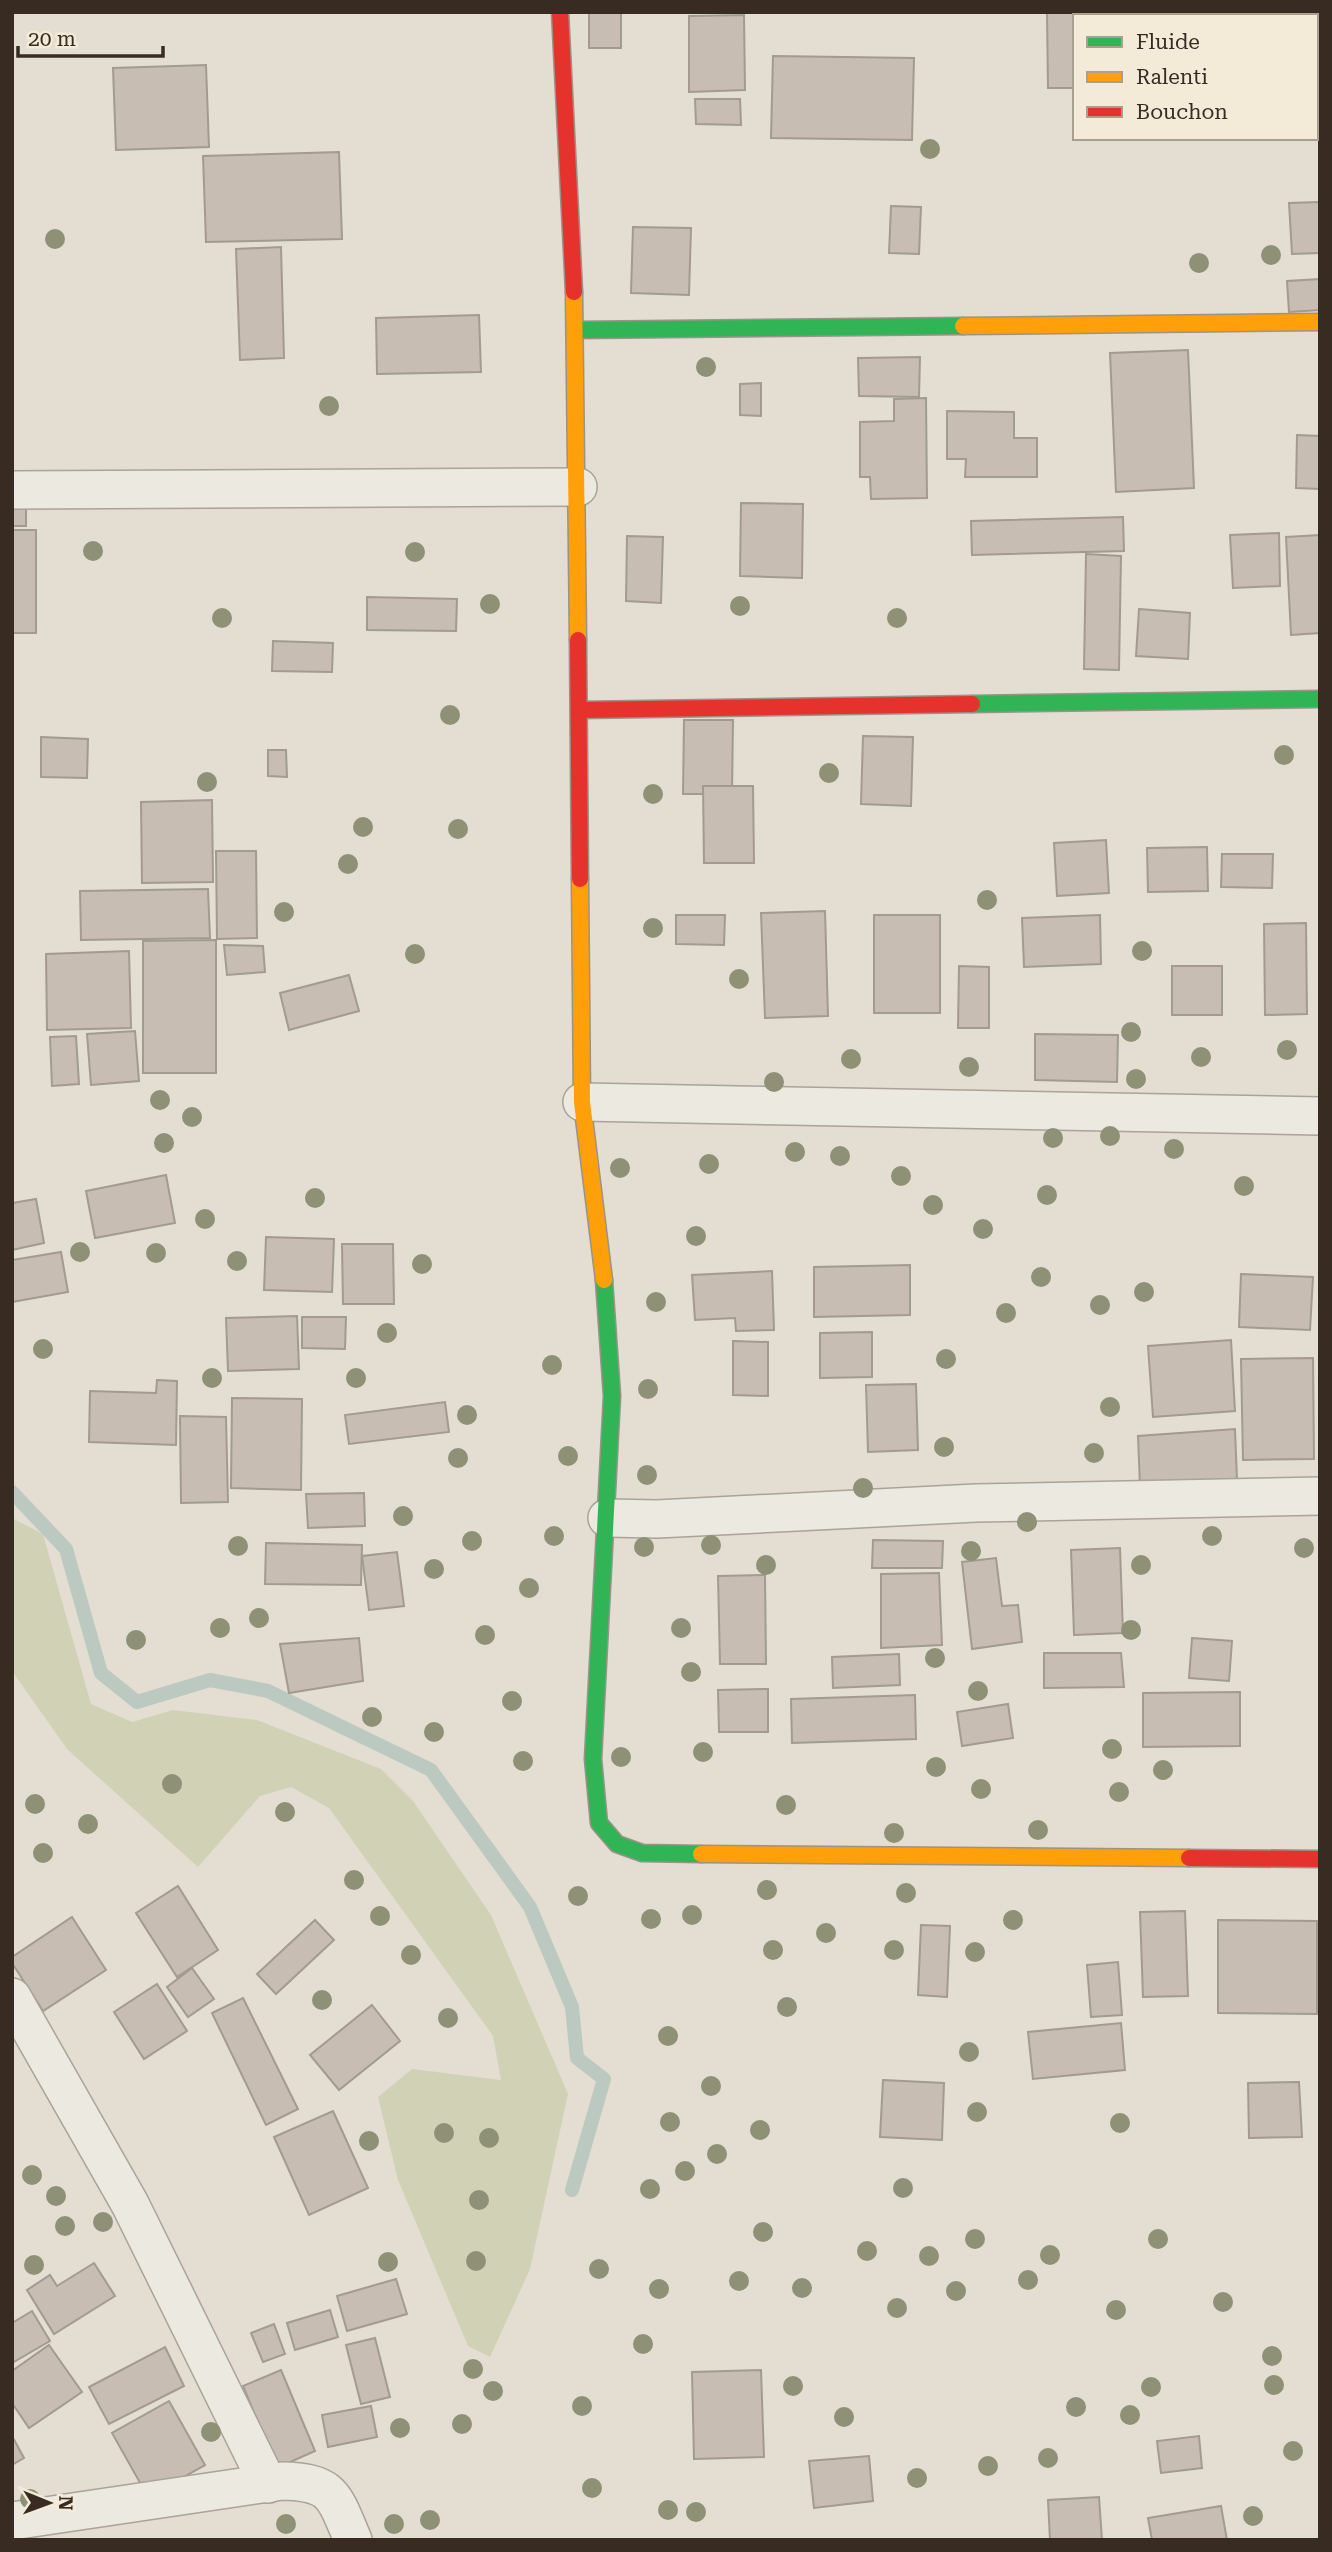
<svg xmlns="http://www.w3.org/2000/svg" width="1332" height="2552" viewBox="0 0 1332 2552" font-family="'Roboto Serif',serif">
	<rect width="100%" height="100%" fill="#e3ded1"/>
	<polygon fill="#d1d2b5" points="12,1518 43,1534 91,1704 132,1722 173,1710 257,1720 381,1769 413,1801 491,1915 568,2094 530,2269 490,2357 468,2346 398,2180 378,2097 412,2069 501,2080 493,2036 329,1808 291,1787 260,1796 198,1867 67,1749 12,1671"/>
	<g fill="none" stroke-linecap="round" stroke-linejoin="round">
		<polyline stroke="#bbc9c0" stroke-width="14" points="12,1492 66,1549 101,1673 137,1702 210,1680 268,1691 431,1770 530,1907 572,2007 577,2058 604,2079 572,2190"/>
	</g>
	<g fill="#c7bdb2" stroke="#a39a90" stroke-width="2">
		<rect x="589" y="12" width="32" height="36"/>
		<polygon points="1047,12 1091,12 1091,16 1075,16 1075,88 1048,88"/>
		<rect x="1216" y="12" width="69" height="4"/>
		<polygon points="744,15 745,90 689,92 689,16"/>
		<polygon points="773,56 914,58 912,140 771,138"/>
		<polygon points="206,65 209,147 116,150 113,68"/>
		<polygon points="695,99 740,99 741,125 696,124"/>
		<polygon points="339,152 342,239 206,242 203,156"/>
		<polygon points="1320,202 1320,253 1292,254 1289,203"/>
		<polygon points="891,206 921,207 919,254 889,253"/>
		<polygon points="633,227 691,228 689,295 631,293"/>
		<polygon points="281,247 284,358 240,360 236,249"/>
		<polygon points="1320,279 1320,310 1289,312 1287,281"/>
		<polygon points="479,315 481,372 377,374 376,318"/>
		<polygon points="1188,350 1194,488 1116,492 1110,353"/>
		<polygon points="920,357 919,397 859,396 858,358"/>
		<polygon points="761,383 761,416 740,415 740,384"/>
		<polygon points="926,398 927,498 871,499 870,477 860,477 860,422 894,421 894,399"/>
		<polygon points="947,411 1014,412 1014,438 1037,438 1037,477 965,477 966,459 947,459"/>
		<polygon points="1297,435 1320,436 1320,489 1296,488"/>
		<polygon points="26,490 26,526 12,526 12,491"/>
		<polygon points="741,503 803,504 802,578 740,576"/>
		<polygon points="1123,517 1124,551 972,555 971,521"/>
		<rect x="12" y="530" width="24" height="103"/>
		<polygon points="1279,533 1280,586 1233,588 1230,535"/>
		<polygon points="1320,535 1320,633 1291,635 1286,537"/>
		<polygon points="627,536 663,537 661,603 626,601"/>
		<polygon points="1086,554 1121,556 1119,670 1084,669"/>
		<polygon points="367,597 457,599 456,631 367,630"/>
		<polygon points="1139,609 1190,613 1188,659 1136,656"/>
		<polygon points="273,641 333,643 332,672 272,671"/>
		<polygon points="684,720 733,720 732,794 683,794"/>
		<polygon points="863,736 913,737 911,806 861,804"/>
		<polygon points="41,737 88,739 87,778 41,777"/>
		<polygon points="268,750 286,750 287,777 268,776"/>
		<polygon points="703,786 753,786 754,863 704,863"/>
		<polygon points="212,800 213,882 142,883 141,802"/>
		<polygon points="1106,840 1109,893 1057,896 1054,843"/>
		<polygon points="1207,847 1208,891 1148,892 1147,848"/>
		<polygon points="216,851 256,851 257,938 217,939"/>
		<polygon points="1222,854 1273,854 1272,888 1221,887"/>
		<polygon points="208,889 210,938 81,940 80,891"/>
		<polygon points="825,911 828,1016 765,1018 761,913"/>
		<polygon points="676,915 725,915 724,945 676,944"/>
		<rect x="874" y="915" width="66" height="98"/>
		<polygon points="1100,915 1101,964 1024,967 1022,918"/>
		<polygon points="1306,923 1307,1014 1265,1015 1264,924"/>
		<polygon points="216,940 216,1073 143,1073 143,941"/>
		<polygon points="224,945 263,946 265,972 227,975"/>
		<polygon points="129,951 131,1028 47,1030 46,954"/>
		<polygon points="959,966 989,967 989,1028 958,1028"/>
		<rect x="1172" y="966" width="50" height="49"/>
		<polygon points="349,975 359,1011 289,1030 280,993"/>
		<polygon points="135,1031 139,1081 91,1085 87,1034"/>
		<polygon points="1035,1034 1118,1035 1117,1082 1035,1080"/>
		<polygon points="76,1036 79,1084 52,1086 50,1037"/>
		<polygon points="166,1175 175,1223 95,1238 86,1191"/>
		<polygon points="36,1199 44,1243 12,1250 12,1203"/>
		<polygon points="266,1237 334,1239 332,1292 264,1290"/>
		<polygon points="342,1244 393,1244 394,1304 343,1304"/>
		<polygon points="61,1252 68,1292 12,1302 12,1260"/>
		<polygon points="910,1265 910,1315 814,1317 814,1267"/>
		<polygon points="772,1271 774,1330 736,1331 735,1318 695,1320 692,1275"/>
		<polygon points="1241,1274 1313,1277 1310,1330 1239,1327"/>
		<polygon points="297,1316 299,1369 228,1371 226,1318"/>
		<polygon points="302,1317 346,1317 345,1349 302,1348"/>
		<polygon points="872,1332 872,1377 820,1378 820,1333"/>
		<polygon points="1231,1340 1235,1411 1153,1417 1148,1346"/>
		<polygon points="733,1341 768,1342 768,1396 733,1395"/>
		<polygon points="1313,1358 1314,1459 1243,1460 1241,1359"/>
		<polygon points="157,1380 177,1381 176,1445 89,1442 90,1391 156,1393"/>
		<polygon points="916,1384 918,1450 868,1452 866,1385"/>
		<polygon points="232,1398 302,1399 301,1490 231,1488"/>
		<polygon points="445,1402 449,1432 349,1444 345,1415"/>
		<polygon points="180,1416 226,1417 228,1502 181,1503"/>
		<polygon points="1235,1429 1237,1480 1140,1486 1138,1436"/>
		<polygon points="364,1493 365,1526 308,1528 306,1494"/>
		<polygon points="873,1540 943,1541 942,1568 872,1568"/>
		<polygon points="266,1543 362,1545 361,1585 265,1584"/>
		<polygon points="1120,1548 1123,1633 1074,1635 1071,1550"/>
		<polygon points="397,1552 404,1606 369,1610 362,1556"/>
		<polygon points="996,1558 1002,1606 1018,1605 1022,1642 972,1649 962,1562"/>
		<polygon points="939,1573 942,1645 881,1648 881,1574"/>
		<polygon points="765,1575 766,1664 720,1664 718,1576"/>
		<polygon points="359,1638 363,1681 289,1693 280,1644"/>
		<polygon points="1192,1638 1232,1641 1229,1681 1189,1678"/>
		<polygon points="1044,1653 1121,1653 1124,1687 1044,1688"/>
		<polygon points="899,1654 900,1685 833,1688 832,1657"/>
		<polygon points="768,1689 768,1732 719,1732 718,1690"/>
		<polygon points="1240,1692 1240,1746 1143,1747 1143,1693"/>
		<polygon points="915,1695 916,1739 792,1743 791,1699"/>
		<polygon points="1008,1704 1013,1738 962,1746 957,1712"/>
		<polygon points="178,1886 218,1950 177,1977 136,1913"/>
		<polygon points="1185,1911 1188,1996 1143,1997 1140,1912"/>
		<polygon points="72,1917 106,1970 43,2011 12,1963 12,1957"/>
		<polygon points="315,1920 334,1940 276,1994 257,1974"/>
		<polygon points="1218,1920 1317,1921 1317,2014 1218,2013"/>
		<polygon points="921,1925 950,1926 947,1997 918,1995"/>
		<polygon points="1118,1962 1122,2015 1091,2017 1087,1965"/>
		<polygon points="192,1968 214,1999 188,2017 167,1987"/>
		<polygon points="157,1984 187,2031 144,2059 114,2012"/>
		<polygon points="243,1998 298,2109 266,2125 212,2013"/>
		<polygon points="372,2005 400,2041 339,2090 310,2055"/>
		<polygon points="1121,2023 1125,2070 1033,2079 1028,2032"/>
		<polygon points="883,2080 944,2083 942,2140 880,2137"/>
		<polygon points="1299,2082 1302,2137 1249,2138 1248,2083"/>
		<polygon points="333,2111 368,2188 309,2215 274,2137"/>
		<polygon points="94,2263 115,2296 54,2334 27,2290 50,2275 57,2286"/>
		<polygon points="396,2279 407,2314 347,2331 337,2296"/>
		<polygon points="330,2310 338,2337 295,2350 287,2323"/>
		<polygon points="32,2311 50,2341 12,2363 12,2323"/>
		<polygon points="274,2324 285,2354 263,2362 251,2333"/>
		<polygon points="375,2338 390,2397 361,2404 346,2345"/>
		<polygon points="49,2345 82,2392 29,2428 12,2403 12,2371"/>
		<polygon points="165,2347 184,2386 109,2424 89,2387"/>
		<polygon points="281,2370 315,2451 277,2468 243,2386"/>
		<polygon points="761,2370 764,2457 694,2459 692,2372"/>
		<polygon points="169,2401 205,2465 148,2497 112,2433"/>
		<polygon points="371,2406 377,2437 328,2447 322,2415"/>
		<polygon points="12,2436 24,2458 12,2465"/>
		<polygon points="1199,2436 1202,2468 1161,2473 1157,2441"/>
		<polygon points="869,2456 873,2501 814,2508 809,2461"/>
		<polygon points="1099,2497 1102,2540 1050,2540 1048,2500"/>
		<polygon points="1221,2506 1227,2540 1152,2540 1148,2518"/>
	</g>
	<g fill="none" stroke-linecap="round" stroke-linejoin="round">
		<defs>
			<g id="street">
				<polyline points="12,490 578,487"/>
				<polyline points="582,1102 1320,1116"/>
				<polyline points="607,1518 657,1519 976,1503 1320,1496"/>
				<polyline points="12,1997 130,2204 268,2484"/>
				<path d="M12 2521 282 2481C334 2482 334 2496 353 2540"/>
			</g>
			<g id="fast">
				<polyline points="576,330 963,326"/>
				<polyline points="972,704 1320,699"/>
				<polyline points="604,1280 612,1396 593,1759 599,1823 617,1844 642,1853 701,1854"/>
			</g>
			<g id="slow">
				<polyline points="574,292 578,640"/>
				<polyline points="963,326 1320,322"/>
				<polyline points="580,879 582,1102 604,1280"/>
				<polyline points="701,1854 1189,1858"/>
			</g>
			<g id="jam">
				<polyline points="560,12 574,292"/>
				<polyline points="578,640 580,879"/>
				<polyline points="580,710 972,704"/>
				<polyline points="1189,1858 1320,1859"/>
			</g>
		</defs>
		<use href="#street" stroke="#a9a399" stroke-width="40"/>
		<use href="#fast" stroke="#999389" stroke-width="19"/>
		<use href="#slow" stroke="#999389" stroke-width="19"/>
		<use href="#jam" stroke="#999389" stroke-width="19"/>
		<use href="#street" stroke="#ece9e1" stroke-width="37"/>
		<use href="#fast" stroke="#30b455" stroke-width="16"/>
		<use href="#slow" stroke="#ff9f0a" stroke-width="16"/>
		<use href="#jam" stroke="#e5322d" stroke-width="16"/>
	</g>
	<g fill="#8e9175">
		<circle cx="930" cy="149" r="10"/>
		<circle cx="55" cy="239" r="10"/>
		<circle cx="1271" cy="255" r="10"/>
		<circle cx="1199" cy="263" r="10"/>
		<circle cx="706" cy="367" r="10"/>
		<circle cx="329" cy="406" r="10"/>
		<circle cx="93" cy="551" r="10"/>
		<circle cx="415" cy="552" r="10"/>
		<circle cx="490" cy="604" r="10"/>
		<circle cx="740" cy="606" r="10"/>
		<circle cx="222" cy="618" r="10"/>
		<circle cx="897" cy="618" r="10"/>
		<circle cx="450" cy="715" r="10"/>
		<circle cx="1284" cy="755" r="10"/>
		<circle cx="829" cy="773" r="10"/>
		<circle cx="207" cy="782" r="10"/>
		<circle cx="653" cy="794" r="10"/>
		<circle cx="363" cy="827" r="10"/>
		<circle cx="458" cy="829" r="10"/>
		<circle cx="348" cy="864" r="10"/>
		<circle cx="987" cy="900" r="10"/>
		<circle cx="284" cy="912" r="10"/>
		<circle cx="653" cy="928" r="10"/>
		<circle cx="1142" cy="951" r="10"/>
		<circle cx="415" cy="954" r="10"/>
		<circle cx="739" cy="979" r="10"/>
		<circle cx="1131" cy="1032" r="10"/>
		<circle cx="1287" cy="1050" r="10"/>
		<circle cx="1201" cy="1057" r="10"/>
		<circle cx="851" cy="1059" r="10"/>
		<circle cx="969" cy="1067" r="10"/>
		<circle cx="1136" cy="1079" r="10"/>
		<circle cx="774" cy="1082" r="10"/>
		<circle cx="160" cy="1100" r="10"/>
		<circle cx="192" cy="1117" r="10"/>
		<circle cx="1110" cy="1136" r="10"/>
		<circle cx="1053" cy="1138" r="10"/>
		<circle cx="164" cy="1143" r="10"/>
		<circle cx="1174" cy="1149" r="10"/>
		<circle cx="795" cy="1152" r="10"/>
		<circle cx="840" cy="1156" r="10"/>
		<circle cx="709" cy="1164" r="10"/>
		<circle cx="620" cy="1168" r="10"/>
		<circle cx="901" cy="1176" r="10"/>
		<circle cx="1244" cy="1186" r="10"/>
		<circle cx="1047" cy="1195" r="10"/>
		<circle cx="315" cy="1198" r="10"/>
		<circle cx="933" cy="1205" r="10"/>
		<circle cx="205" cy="1219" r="10"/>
		<circle cx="983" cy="1229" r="10"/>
		<circle cx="696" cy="1236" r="10"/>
		<circle cx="80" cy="1252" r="10"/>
		<circle cx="156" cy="1253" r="10"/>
		<circle cx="237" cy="1261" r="10"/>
		<circle cx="422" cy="1264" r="10"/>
		<circle cx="1041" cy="1277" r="10"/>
		<circle cx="1144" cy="1292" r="10"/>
		<circle cx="656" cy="1302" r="10"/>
		<circle cx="1100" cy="1305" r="10"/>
		<circle cx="1006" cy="1313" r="10"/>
		<circle cx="387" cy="1333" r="10"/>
		<circle cx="43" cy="1349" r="10"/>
		<circle cx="946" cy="1359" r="10"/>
		<circle cx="552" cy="1365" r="10"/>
		<circle cx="212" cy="1378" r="10"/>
		<circle cx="356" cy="1378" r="10"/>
		<circle cx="648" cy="1389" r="10"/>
		<circle cx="1110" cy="1407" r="10"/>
		<circle cx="467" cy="1415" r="10"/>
		<circle cx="944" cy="1447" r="10"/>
		<circle cx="1094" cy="1453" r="10"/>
		<circle cx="568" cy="1456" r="10"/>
		<circle cx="458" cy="1458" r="10"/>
		<circle cx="647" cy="1475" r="10"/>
		<circle cx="863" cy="1488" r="10"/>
		<circle cx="403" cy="1516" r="10"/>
		<circle cx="1027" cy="1522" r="10"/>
		<circle cx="554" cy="1536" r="10"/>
		<circle cx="1212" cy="1536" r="10"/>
		<circle cx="472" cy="1541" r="10"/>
		<circle cx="711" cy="1545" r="10"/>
		<circle cx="238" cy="1546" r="10"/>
		<circle cx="644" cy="1547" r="10"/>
		<circle cx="1304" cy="1548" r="10"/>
		<circle cx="971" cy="1551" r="10"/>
		<circle cx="766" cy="1565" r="10"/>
		<circle cx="1141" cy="1565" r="10"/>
		<circle cx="434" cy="1569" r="10"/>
		<circle cx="529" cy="1588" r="10"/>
		<circle cx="259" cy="1618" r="10"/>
		<circle cx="220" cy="1628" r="10"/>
		<circle cx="681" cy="1628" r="10"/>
		<circle cx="1131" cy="1630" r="10"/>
		<circle cx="485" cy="1635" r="10"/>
		<circle cx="136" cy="1640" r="10"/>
		<circle cx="935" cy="1658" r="10"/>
		<circle cx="691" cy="1672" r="10"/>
		<circle cx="978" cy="1691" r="10"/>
		<circle cx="512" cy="1701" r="10"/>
		<circle cx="372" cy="1717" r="10"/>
		<circle cx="434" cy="1732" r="10"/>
		<circle cx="1112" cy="1749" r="10"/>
		<circle cx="703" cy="1752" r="10"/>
		<circle cx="621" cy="1757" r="10"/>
		<circle cx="523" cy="1761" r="10"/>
		<circle cx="936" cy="1767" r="10"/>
		<circle cx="1163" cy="1770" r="10"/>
		<circle cx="172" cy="1784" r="10"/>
		<circle cx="981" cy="1789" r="10"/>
		<circle cx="1119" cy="1792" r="10"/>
		<circle cx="35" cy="1804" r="10"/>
		<circle cx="786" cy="1805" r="10"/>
		<circle cx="285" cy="1812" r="10"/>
		<circle cx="88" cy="1824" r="10"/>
		<circle cx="1038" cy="1830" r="10"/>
		<circle cx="894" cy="1833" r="10"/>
		<circle cx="43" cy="1853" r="10"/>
		<circle cx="354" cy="1880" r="10"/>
		<circle cx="767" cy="1890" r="10"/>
		<circle cx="906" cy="1893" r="10"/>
		<circle cx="578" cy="1896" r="10"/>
		<circle cx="692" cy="1915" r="10"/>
		<circle cx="380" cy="1916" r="10"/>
		<circle cx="651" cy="1919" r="10"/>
		<circle cx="1013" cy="1920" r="10"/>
		<circle cx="826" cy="1933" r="10"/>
		<circle cx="773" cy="1950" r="10"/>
		<circle cx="894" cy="1950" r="10"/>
		<circle cx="975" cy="1952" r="10"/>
		<circle cx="411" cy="1955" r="10"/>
		<circle cx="322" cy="2000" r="10"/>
		<circle cx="787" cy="2007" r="10"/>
		<circle cx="448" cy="2018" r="10"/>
		<circle cx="668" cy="2036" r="10"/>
		<circle cx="969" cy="2052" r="10"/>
		<circle cx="711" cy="2086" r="10"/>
		<circle cx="977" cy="2112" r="10"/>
		<circle cx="670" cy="2122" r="10"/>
		<circle cx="1120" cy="2123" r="10"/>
		<circle cx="760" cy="2130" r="10"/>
		<circle cx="444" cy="2133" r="10"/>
		<circle cx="489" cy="2138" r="10"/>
		<circle cx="369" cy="2141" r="10"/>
		<circle cx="717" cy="2154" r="10"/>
		<circle cx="685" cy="2171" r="10"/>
		<circle cx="32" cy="2175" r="10"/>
		<circle cx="903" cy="2188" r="10"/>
		<circle cx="650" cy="2189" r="10"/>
		<circle cx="56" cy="2196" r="10"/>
		<circle cx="479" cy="2200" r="10"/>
		<circle cx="103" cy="2222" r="10"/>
		<circle cx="65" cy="2226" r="10"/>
		<circle cx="763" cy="2232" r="10"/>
		<circle cx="975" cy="2239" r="10"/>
		<circle cx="1158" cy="2239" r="10"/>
		<circle cx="867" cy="2251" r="10"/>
		<circle cx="1050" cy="2255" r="10"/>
		<circle cx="929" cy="2256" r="10"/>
		<circle cx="476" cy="2261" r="10"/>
		<circle cx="388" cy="2262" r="10"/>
		<circle cx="34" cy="2265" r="10"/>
		<circle cx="599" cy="2269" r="10"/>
		<circle cx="1028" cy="2280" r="10"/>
		<circle cx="739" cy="2281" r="10"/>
		<circle cx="802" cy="2288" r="10"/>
		<circle cx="659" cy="2289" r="10"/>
		<circle cx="956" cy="2291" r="10"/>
		<circle cx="1223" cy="2302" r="10"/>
		<circle cx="897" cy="2308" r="10"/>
		<circle cx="1116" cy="2310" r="10"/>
		<circle cx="643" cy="2344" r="10"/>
		<circle cx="1272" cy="2356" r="10"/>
		<circle cx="473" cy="2369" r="10"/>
		<circle cx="1274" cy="2385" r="10"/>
		<circle cx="793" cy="2386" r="10"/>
		<circle cx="1151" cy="2387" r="10"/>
		<circle cx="493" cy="2391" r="10"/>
		<circle cx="582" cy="2406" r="10"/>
		<circle cx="1076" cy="2407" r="10"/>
		<circle cx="1130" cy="2415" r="10"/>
		<circle cx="844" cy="2417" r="10"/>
		<circle cx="462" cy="2424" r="10"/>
		<circle cx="400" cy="2428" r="10"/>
		<circle cx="211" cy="2432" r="10"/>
		<circle cx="1293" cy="2451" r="10"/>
		<circle cx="1048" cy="2458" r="10"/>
		<circle cx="988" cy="2466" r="10"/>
		<circle cx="917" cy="2478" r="10"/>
		<circle cx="592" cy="2488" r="10"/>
		<circle cx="30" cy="2499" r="10"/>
		<circle cx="668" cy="2510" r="10"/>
		<circle cx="696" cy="2512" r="10"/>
		<circle cx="1253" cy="2516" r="10"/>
		<circle cx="430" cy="2520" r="10"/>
		<circle cx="286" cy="2524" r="10"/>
		<circle cx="394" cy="2524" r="10"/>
	</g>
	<rect width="1332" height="2552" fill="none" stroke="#382c22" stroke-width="28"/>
	<rect x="1073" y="14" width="245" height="126" fill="#f3ebd8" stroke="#a89f8f" stroke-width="2"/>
	<rect x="1087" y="37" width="35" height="10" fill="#30b455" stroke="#a89f8f" stroke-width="2"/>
	<text x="1136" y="49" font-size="21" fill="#382c22">Fluide</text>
	<rect x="1087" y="72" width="35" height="10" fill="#ff9f0a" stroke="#a89f8f" stroke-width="2"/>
	<text x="1136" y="84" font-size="21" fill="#382c22">Ralenti</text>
	<rect x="1087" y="107" width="35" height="10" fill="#e5322d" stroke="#a89f8f" stroke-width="2"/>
	<text x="1136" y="119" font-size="21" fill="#382c22">Bouchon</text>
	<g transform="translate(49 2503) rotate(91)" stroke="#f3ebd8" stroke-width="5" paint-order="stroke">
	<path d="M0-5L12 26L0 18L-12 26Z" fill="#382c22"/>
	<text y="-10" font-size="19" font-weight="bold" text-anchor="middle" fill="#382c22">N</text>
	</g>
	<path d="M18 46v10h145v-10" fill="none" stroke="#382c22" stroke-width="3.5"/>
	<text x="28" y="46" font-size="21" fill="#382c22" stroke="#f3ebd8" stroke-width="5" paint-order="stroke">20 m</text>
</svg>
